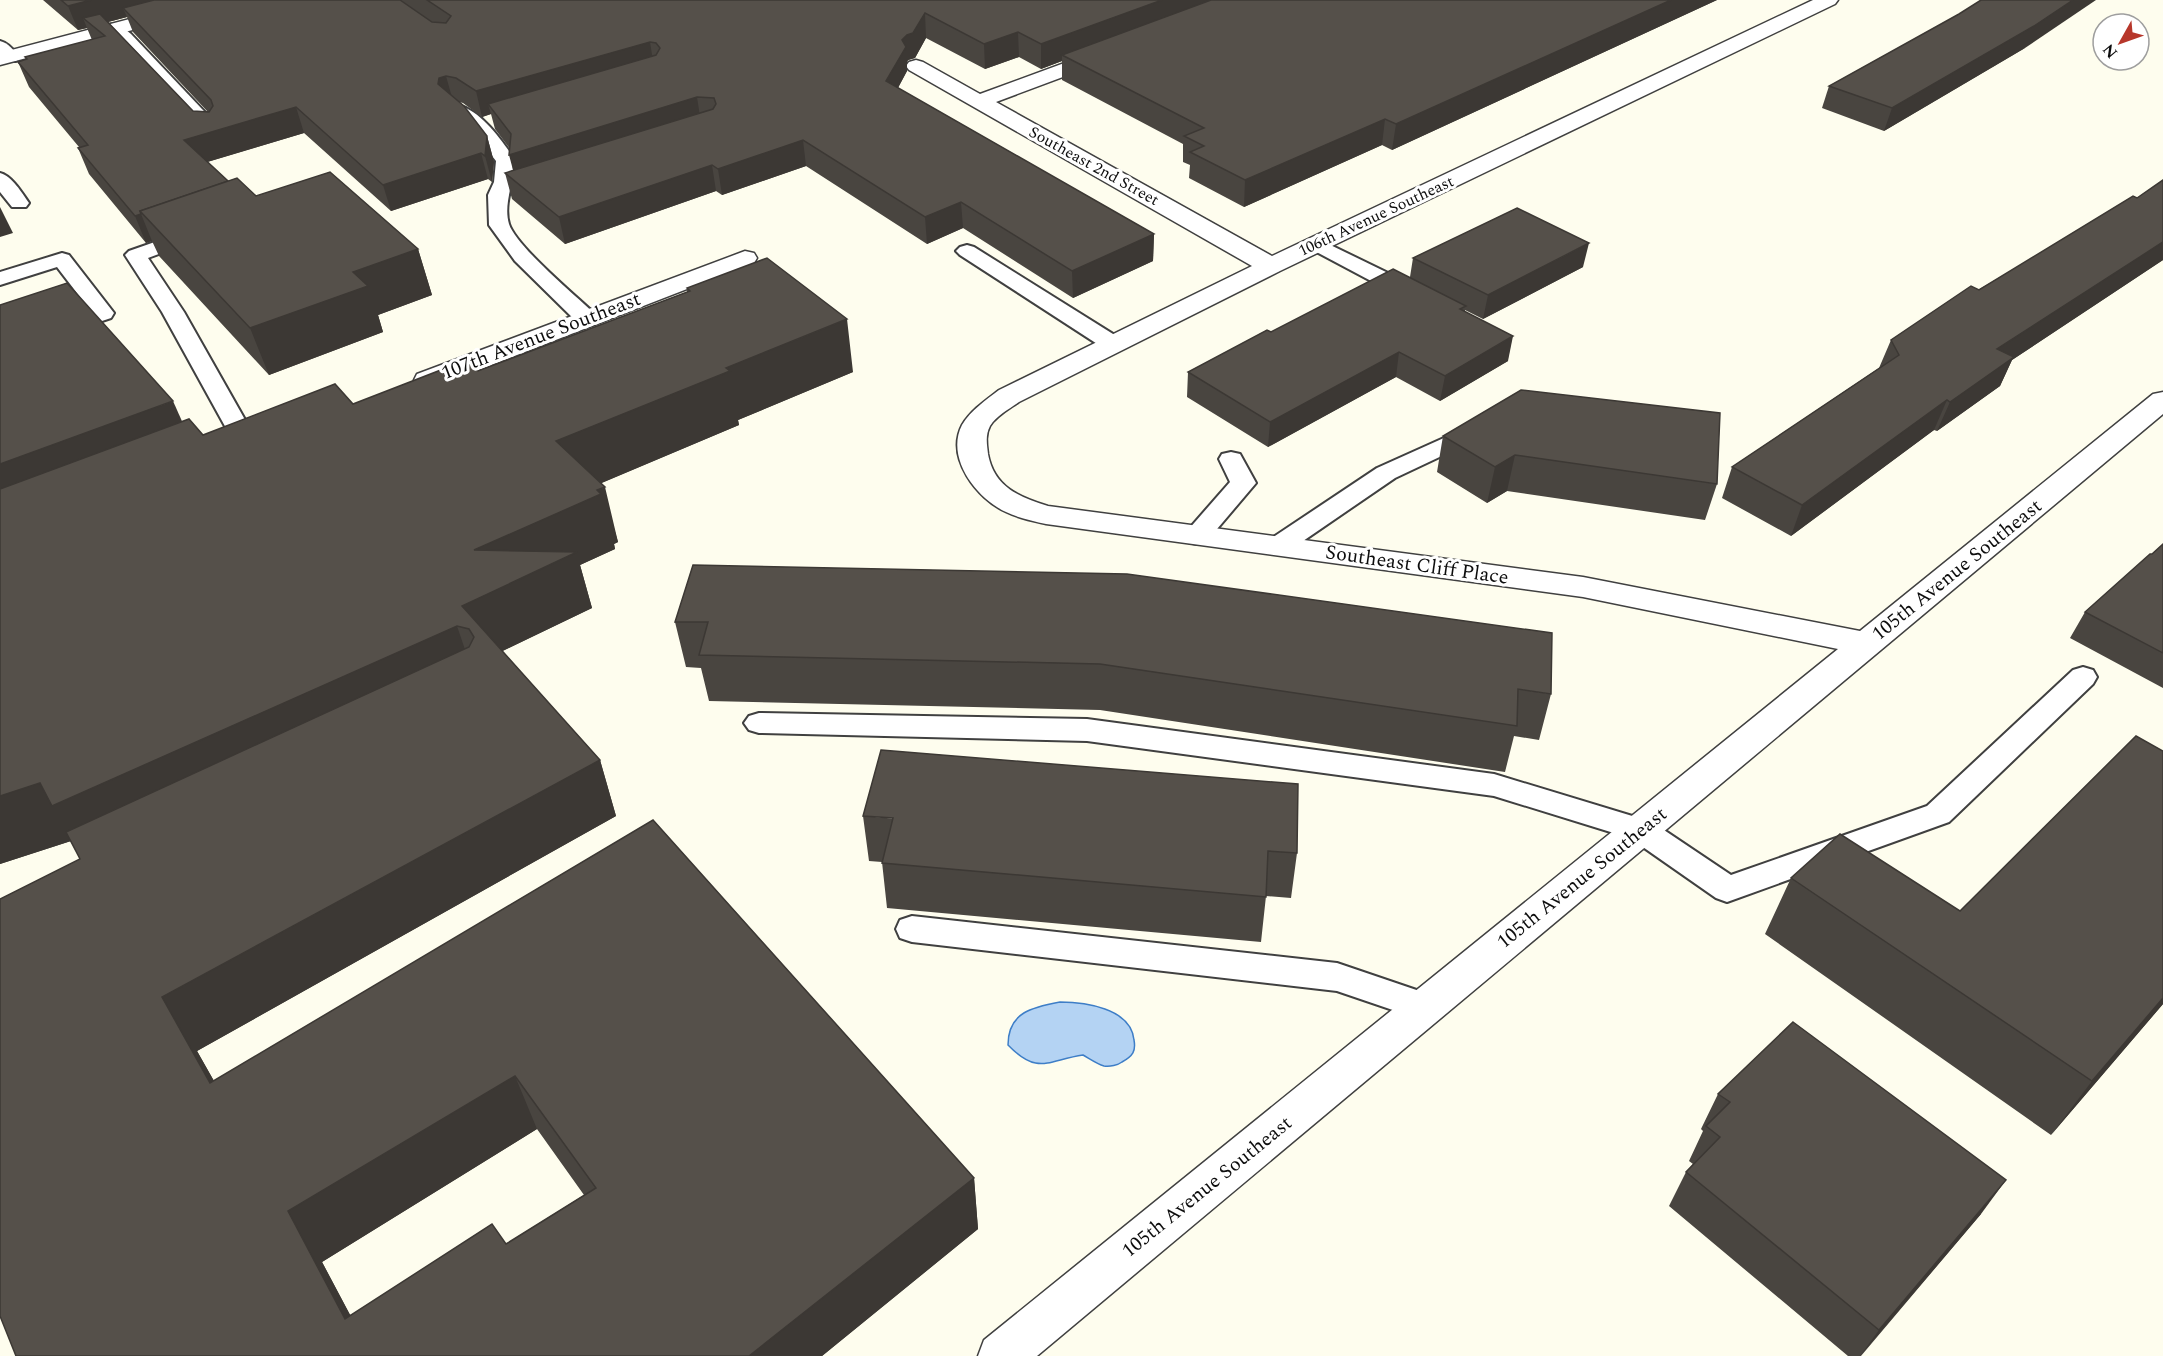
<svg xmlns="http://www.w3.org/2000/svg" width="2163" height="1356" viewBox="0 0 2163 1356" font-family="Spectral,serif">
	<rect width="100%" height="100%" fill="#fefdee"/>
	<path fill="#b4d3f3" stroke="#3e7ec7" stroke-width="1.5" d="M1060 1002C1084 1002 1131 1008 1134 1040 1136 1051 1133 1056 1122 1062 1118 1065 1110 1067 1104 1066 1097 1064 1090 1059 1083 1055 1048 1060 1038 1076 1008 1045 1008 1012 1033 1007 1060 1002Z"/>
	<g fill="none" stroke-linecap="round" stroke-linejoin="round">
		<defs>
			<g id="service">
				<polygon points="114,24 120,25 131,34 219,127 221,131 219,135 205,135 108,33 105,29 108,25"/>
				<path d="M0 41C8 43 14 50 19 57L16 61H4L0 57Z"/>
				<path d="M458 105C483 112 502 141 516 161 514 181 503 204 509 224 516 246 576 296 595 314L598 319 595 324 587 326 579 324 515 261 489 225 488 195 494 182 496 161 472 130 449 111 451 107Z"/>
				<path d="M0 173C12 176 22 193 29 203L26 207H12L0 192Z"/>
				<polygon points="192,229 199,231 202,235 199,239 148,258 184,312 261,448 258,453 249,455 240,453 237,448 162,312 125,255 129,251"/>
				<polygon points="1316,238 1421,289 1424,294 1421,299 1413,301 1405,299 1309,248 1306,244 1309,240"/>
				<polygon points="967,245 974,247 1121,339 1124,344 1121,349 1113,351 1105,349 960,255 956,251 960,247"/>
				<polygon points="62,253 69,255 114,313 111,318 0,355 0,340 90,310 57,267 0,285 0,272"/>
				<polygon points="1475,424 1484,426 1487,431 1484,436 1395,478 1287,552 1278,554 1269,552 1265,546 1269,540 1377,468"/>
				<polygon points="1231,452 1240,454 1256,483 1206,542 1197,544 1188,542 1184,536 1188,530 1230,482 1219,459 1222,454"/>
				<polygon points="2083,667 2093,670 2097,677 2093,684 1949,822 1727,902 1716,898 1630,838 1494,796 1087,741 759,733 749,730 744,723 749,716 759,713 1087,719 1494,774 1652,822 1731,875 1927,806 2073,670"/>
				<polygon points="912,916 1337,963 1437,997 1442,1007 1437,1017 1425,1021 1337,991 912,942 900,938 896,929 900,920"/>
			</g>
			<g id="minor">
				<path d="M1813 0H1838L1835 4 1280 271 1019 402C1009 409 996 416 990 426 985 435 987 445 988 454 994 487 1019 497 1048 506L1583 577 1860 631 2153 394 2163 392V414L1037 1356H978L984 1340 1838 649 1583 597 1046 524C1033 521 1018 518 1006 512 977 499 945 458 962 425 971 410 986 400 999 390L1252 266 909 70 906 66 909 62 916 60 923 62 980 94 1097 51H1111L1114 55 1111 59 996 102 1272 256Z"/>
				<polygon points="745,251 754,253 757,258 754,263 437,386 427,388 417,386 414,380 417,374"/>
			</g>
			<polygon id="tertiary" points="202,0 234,0 231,4 0,65 0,53"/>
		</defs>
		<use href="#service" stroke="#404040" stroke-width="4"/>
		<use href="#minor" stroke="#404040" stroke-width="3"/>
		<use href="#tertiary" stroke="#404040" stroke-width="3"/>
		<use href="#service" fill="#fff" fill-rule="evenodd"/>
		<use href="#minor" fill="#fff" fill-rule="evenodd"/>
		<use href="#tertiary" fill="#fff" fill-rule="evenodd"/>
	</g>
	<g fill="#494540" fill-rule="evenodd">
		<path d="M43 0H1717L1392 150 1382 145 1244 207 1189 178 1190 165 1183 162V144L1062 80V61L1041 69 1019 57 985 69 926 38 915 58 908 60 907 62V71L898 88 1154 234 1153 261 1073 298 963 228 927 244 806 166 722 195 716 191 565 244 512 199 505 173 513 170 510 149 495 129 491 114 482 117 463 103 459 102 487 136 494 162 492 182 488 179 391 211 304 133 207 162 228 181 256 196 418 249 432 295 378 315 383 332 269 375 159 256 152 241 146 243 89 174 78 148 79 147 29 87 18 62 26 59 25 57 92 40 87 28 78 30ZM127 17 133 32 207 111H193L108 22Z"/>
		<polygon points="2025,48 1884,131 1822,108 1829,86"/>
		<polygon points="2163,180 2163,260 2012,360 2000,386 1937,431 1934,430 1791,536 1722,498 1732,467 1879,368 1891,340 2137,198"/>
		<polygon points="1413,258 1583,267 1483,319 1465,310 1465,312 1508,361 1440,401 1396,377 1268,447 1187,397 1188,372 1410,277"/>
		<path d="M687 288 853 372 738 420 739 425 601 483 618 542 614 544 615 549 580 565 592 608 502 651 600 760 616 816 197 1051 214 1081 653 820 974 1178 978 1229 822 1356H16L80 859 71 841 0 864V305L203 435 353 404 462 366 478 371 687 292ZM537 1129 584 1195 506 1244 350 1315 322 1262Z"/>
		<polygon points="1443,436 1717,484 1705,520 1507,491 1487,503 1437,472"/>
		<polygon points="2163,544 2163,688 2070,638 2085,612 2152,554"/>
		<polygon points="693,565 1551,694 1539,740 1514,736 1505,772 1100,710 709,701 701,668 686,667 675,622"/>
		<polygon points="2163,751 2163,1004 2051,1135 1765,934 1791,878 1960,911"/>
		<polygon points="863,816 1297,853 1291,898 1266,896 1261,942 887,908 882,862 869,861"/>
		<polygon points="1718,1094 1981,1214 1861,1356 1848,1356 1669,1206 1686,1172 1693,1164 1689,1161 1703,1131 1701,1129"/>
	</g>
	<g fill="#3c3834">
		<polygon points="91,0 193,0 123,8 127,17 93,26 83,18 87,28 78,30 68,6"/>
		<polygon points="1162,0 1226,0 1062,55 1062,61 1041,69 1041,44"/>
		<polygon points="1671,0 1717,0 1392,150 1396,124"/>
		<polygon points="2073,0 2096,0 2025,48 1884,131 1892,108"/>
		<polygon points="925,13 926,38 915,58 908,60 907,62 907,71 888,106 886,81 902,40"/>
		<polygon points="1018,32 1019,57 985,69 984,44"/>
		<polygon points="650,42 654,67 488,104 491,114 482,117 476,91"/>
		<polygon points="446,76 453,101 438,84 439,78"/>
		<polygon points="697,97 701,123 516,181 509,155"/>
		<polygon points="296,107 304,133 194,166 184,140"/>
		<polygon points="1385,119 1382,145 1244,207 1245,180"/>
		<polygon points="487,136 494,162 492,182 485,156"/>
		<polygon points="803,140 806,166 722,195 718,169"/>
		<polygon points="481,153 488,179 391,211 383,185"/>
		<polygon points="712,165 716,191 565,244 559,217"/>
		<polygon points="961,202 963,228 927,244 925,217"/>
		<polygon points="0,207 13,233 0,237"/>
		<polygon points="141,214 152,241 146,243 135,216"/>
		<polygon points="1154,234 1153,261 1073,298 1072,271"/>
		<polygon points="2163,242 2163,260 2012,360 2000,386 1937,431 1950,402 1997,349"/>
		<polygon points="1589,243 1583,267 1483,319 1488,295"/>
		<polygon points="418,249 432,295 378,315 383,332 269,375 250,328 353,272"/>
		<polygon points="847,319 853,372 738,420 739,425 571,496 556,441 726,368"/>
		<polygon points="1513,336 1508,361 1440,401 1445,376"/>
		<polygon points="1399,352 1396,377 1268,447 1270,422"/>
		<polygon points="1947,400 1934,430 1791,536 1802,505"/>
		<polygon points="173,401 197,455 0,530 0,464"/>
		<polygon points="1515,455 1507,491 1487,503 1495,467"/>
		<polygon points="605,487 618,542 614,544 615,549 580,565 592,608 482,661 462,606 474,550"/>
		<polygon points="457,626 476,682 74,840 0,864 0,796"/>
		<polygon points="600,760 616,816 197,1051 245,1136 210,1083 162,997"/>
		<polygon points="2163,998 2163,1004 2051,1135 2092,1081"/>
		<polygon points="515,1076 537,1129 322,1262 372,1356 345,1319 288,1211"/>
		<polygon points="974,1178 978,1229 822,1356 749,1356"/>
		<polygon points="2006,1180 1981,1214 1860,1356 1879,1330"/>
	</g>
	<g fill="#55504a" stroke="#3c3834" stroke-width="1.5" fill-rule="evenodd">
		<polygon points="61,0 91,0 68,6"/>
		<polygon points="154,0 400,0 432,22 446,23 451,16 427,0 1162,0 1041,44 1018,32 984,44 925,13 913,33 907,35 902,40 906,47 886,81 1154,234 1072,271 961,202 925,217 803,140 718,169 712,165 559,217 505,173 713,109 716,104 714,98 697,97 509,155 511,134 488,104 656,55 660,48 656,43 650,42 476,91 456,78 446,76 439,78 438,84 464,106 487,136 485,156 481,153 383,185 296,107 184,140 228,181 140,211 141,214 135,216 78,148 88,145 18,62 27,59 25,57 105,36 83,18 100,14 193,111 209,112 213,106 211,100 123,8"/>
		<polygon points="1211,0 1671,0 1396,124 1385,119 1245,180 1190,152 1204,146 1184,136 1204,128 1062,55"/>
		<polygon points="1981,0 2073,0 2034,26 1892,108 1829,86 1959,14"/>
		<polygon points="330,172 418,249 353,272 368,286 250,328 140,211 237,178 256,196"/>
		<polygon points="2163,180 2163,242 1997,349 2014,357 1950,402 1947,400 1802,505 1732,467 1899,355 1891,340 1971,286 1979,290 2133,196 2137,198"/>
		<polygon points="1517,208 1589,243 1488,295 1413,258"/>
		<path d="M767 258 847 319 726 368 730 371 556 441 605 487 597 490 601 494 474 550 577 552 462 606 600 760 162 997 210 1083 653 820 974 1178 749 1356H16L0 1316V899L80 859 66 832 469 647 474 637 469 629 457 626 52 806 40 783 0 796V489L189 419 203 435 335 384 353 404 459 363 462 366 470 363 478 371 690 291 687 288ZM515 1076 596 1188 506 1244 492 1224 345 1319 288 1211Z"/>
		<polygon points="1393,269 1466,306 1460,309 1513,336 1445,376 1399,352 1270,422 1188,372 1267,330 1271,332"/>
		<polygon points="67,283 173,401 0,464 0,305"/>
		<polygon points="1521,390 1720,413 1717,484 1515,455 1495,467 1443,436"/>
		<polygon points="2163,544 2163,653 2085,612 2150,554 2152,554"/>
		<polygon points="693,565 1127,574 1552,633 1551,694 1518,689 1517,726 1100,664 699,655 708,622 675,622"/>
		<polygon points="2136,736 2163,751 2163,998 2092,1081 1791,878 1840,834 1960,911"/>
		<polygon points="881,750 1298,784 1297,853 1268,851 1266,897 882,863 893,818 863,816"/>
		<polygon points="1793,1022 2006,1180 1879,1330 1686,1172 1720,1137 1706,1126 1730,1102 1718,1094"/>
	</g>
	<g text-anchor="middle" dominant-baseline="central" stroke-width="6" stroke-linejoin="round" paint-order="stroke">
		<g font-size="16" fill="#0d0d0d" stroke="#fff">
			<text transform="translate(1094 166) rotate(29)">Southeast 2nd Street</text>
			<text transform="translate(1376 216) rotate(-25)">106th Avenue Southeast</text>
		</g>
		<g font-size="20" fill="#0d0d0d" stroke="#fff">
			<text transform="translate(541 336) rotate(-21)">107th Avenue Southeast</text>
			<text transform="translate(1417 565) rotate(8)">Southeast Cliff Place</text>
			<text transform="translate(1957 570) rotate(-39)">105th Avenue Southeast</text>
			<text transform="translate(1582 878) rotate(-39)">105th Avenue Southeast</text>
			<text transform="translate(1207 1187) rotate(-39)">105th Avenue Southeast</text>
		</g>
	</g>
	<g transform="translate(2121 42) rotate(230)"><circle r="28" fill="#ffffff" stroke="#9e9e9e" stroke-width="1.5"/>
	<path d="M0-4.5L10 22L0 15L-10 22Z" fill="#b7372b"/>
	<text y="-9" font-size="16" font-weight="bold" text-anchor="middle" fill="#0d0d0d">N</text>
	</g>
</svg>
